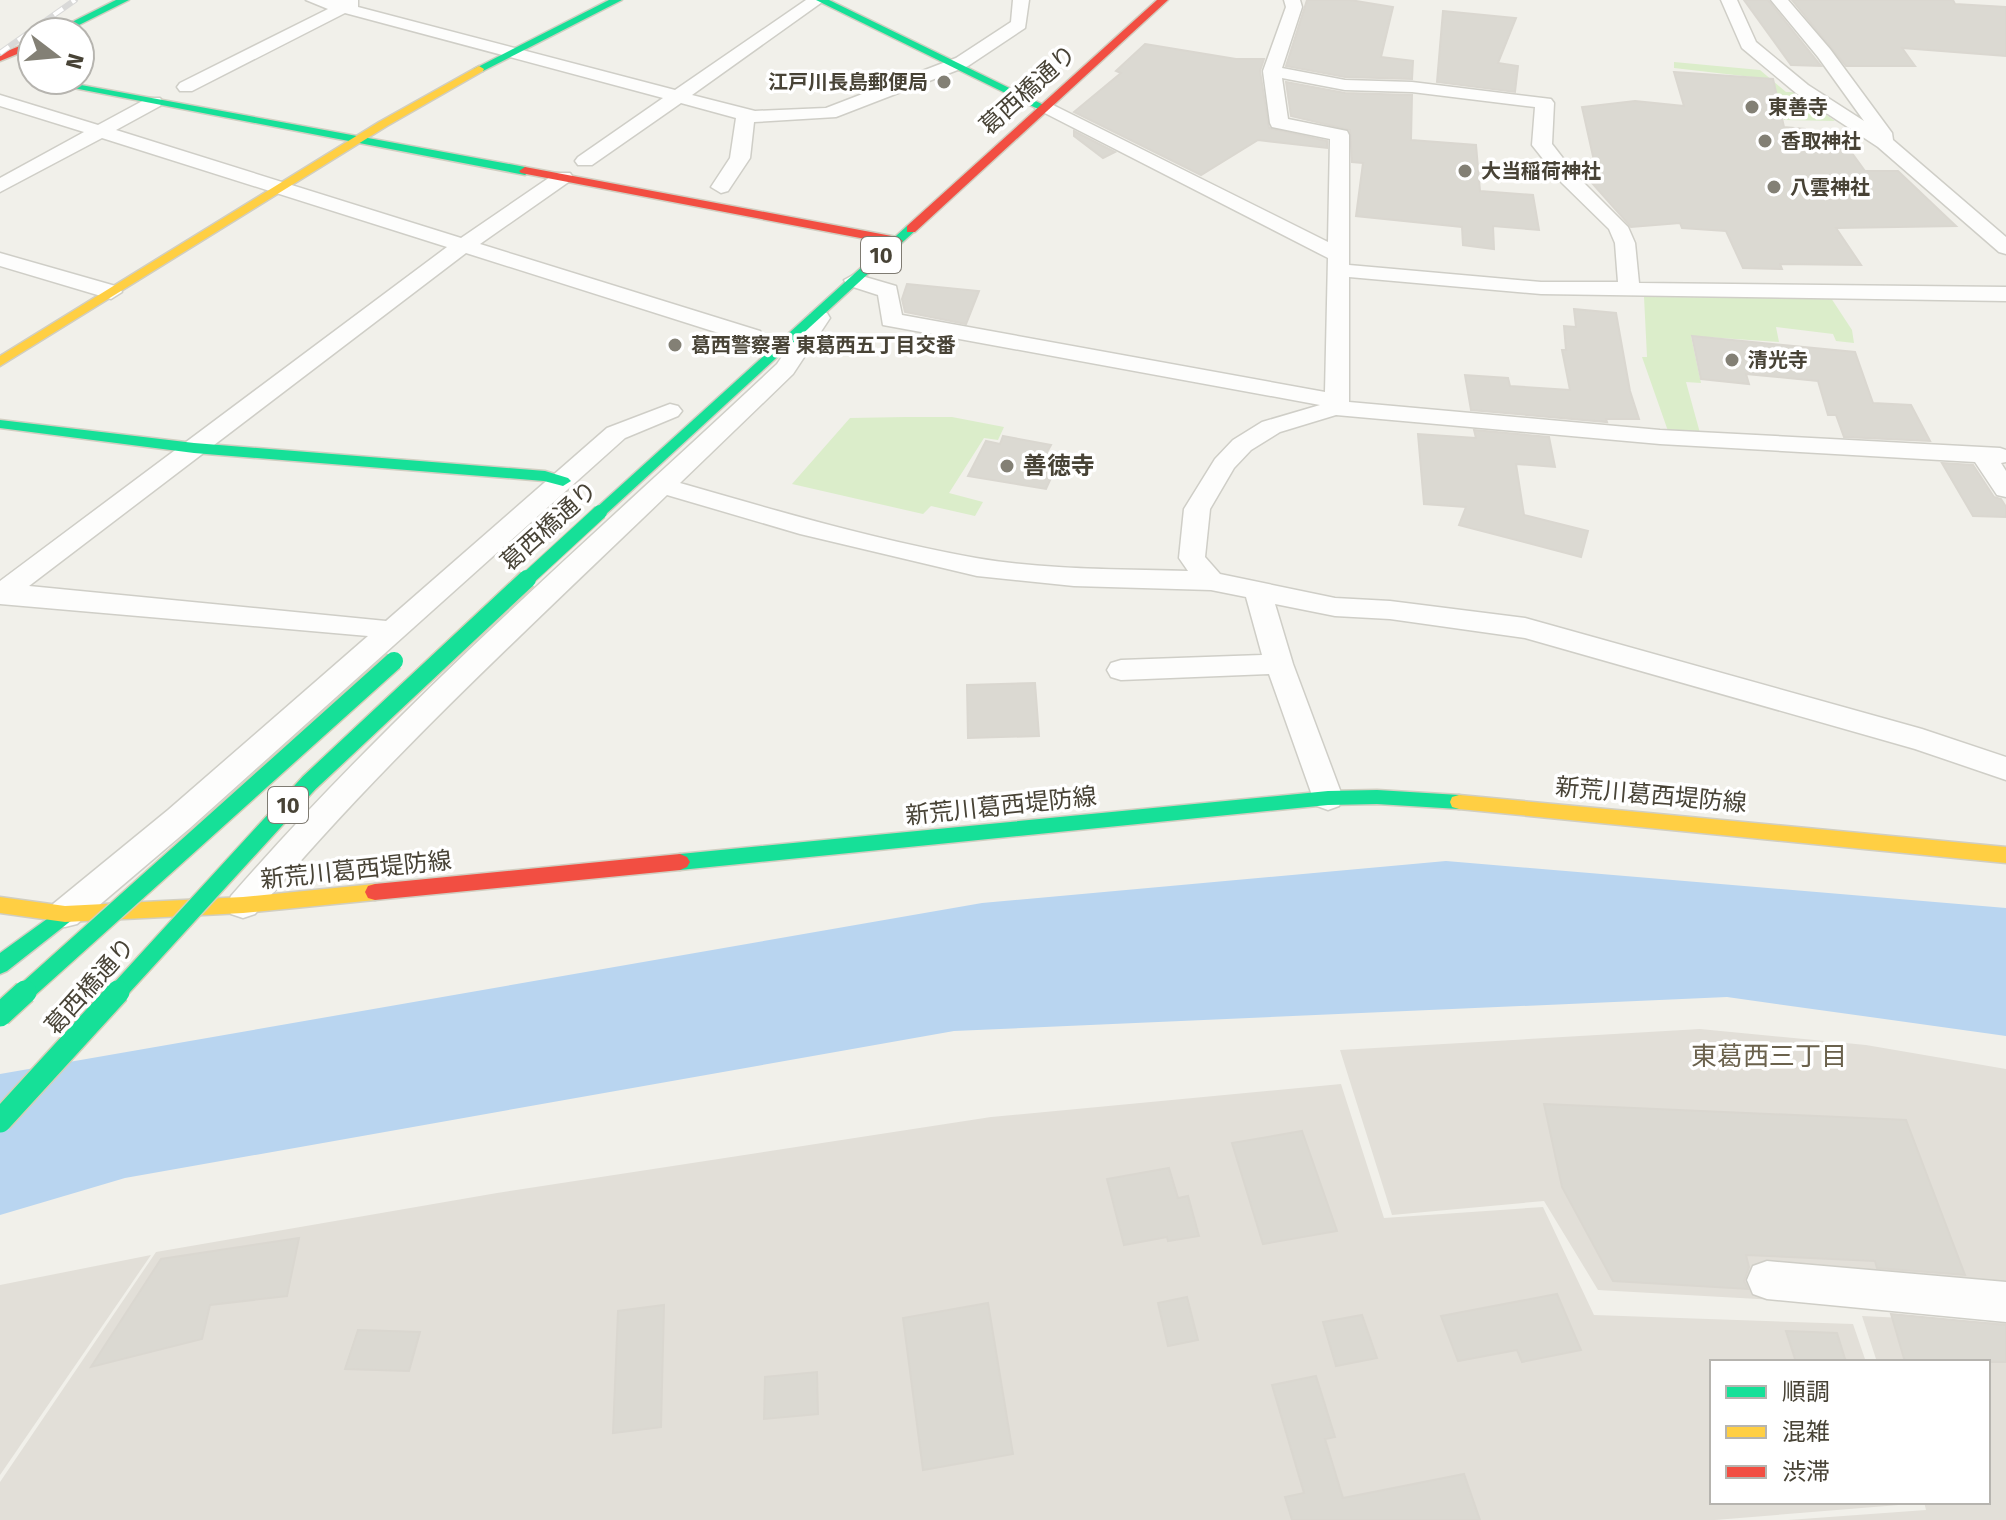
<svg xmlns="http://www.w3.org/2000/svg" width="2006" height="1520" viewBox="0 0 2006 1520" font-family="'Fira Sans','Noto Sans JP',sans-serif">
	<rect width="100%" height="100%" fill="#f1f0ea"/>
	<g fill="#e2dfd8">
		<polygon points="1700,1029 1866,1045 2006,1069 2006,1313 1598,1290 1544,1201 1392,1215 1340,1050"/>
		<polygon points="1341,1084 1384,1218 1543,1207 1594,1315 1853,1324 1866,1362 1712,1362 1712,1502 1911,1504 1715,1520 0,1520 0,1482 156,1252 497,1193 991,1117"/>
		<polygon points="151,1255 0,1475 0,1285"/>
		<polygon points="1862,1316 2006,1323 2006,1520 1788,1520 1926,1510 1924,1502 1988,1502 1988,1362 1877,1362"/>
	</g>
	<g fill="#dbedca">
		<polygon points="1674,62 1760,70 1786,92 1794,92 1835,121 1784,120 1777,98 1752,77 1674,68"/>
		<polygon points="1644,297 1831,298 1852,330 1854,343 1836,341 1833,334 1776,327 1779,342 1691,336 1701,383 1686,382 1700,433 1668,431 1642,357 1647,357"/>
		<polygon points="905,417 952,417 1004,427 998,440 984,438 949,493 983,502 975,516 931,506 923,514 792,484 850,418"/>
	</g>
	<polygon fill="#b9d5f0" points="1446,861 2006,908 2006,1036 1727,997 954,1031 125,1178 0,1215 0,1074 982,903"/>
	<g fill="#dbd9d2" stroke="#dad7d0" stroke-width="2">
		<polygon points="1307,0 1350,0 1393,7 1381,57 1413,61 1412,79 1345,77 1286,66"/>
		<polygon points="1744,0 1768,0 1821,66 1791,65"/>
		<polygon points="1792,0 1953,0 1955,4 2006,7 2006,56 1902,48 1915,66 1846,66"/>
		<polygon points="1443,11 1516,18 1498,63 1518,66 1515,92 1437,82"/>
		<polygon points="1145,44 1236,59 1264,59 1260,71 1269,128 1327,141 1327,148 1258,140 1201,175 1074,112 1121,73 1116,71"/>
		<polygon points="1674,72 1773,79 1784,127 1805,129 1809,137 1821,138 1825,149 1849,149 1865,171 1898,171 1956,226 1836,228 1861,265 1780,264 1782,269 1743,268 1726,231 1682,228 1680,223 1631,227 1592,183 1599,183 1582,107 1635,101 1684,106"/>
		<polygon points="1286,82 1345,93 1412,95 1411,140 1476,145 1480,191 1533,195 1539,230 1493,226 1494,249 1463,245 1462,227 1356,216 1363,163 1352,162 1350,130 1291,116"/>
		<polygon points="1074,131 1115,152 1103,158 1074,136"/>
		<polygon points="907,284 979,291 966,324 905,312 902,299"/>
		<polygon points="1574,309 1616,313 1630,391 1639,419 1606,419 1607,422 1471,410 1465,375 1508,378 1510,386 1570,390 1562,350 1566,350 1564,326 1576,327"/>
		<polygon points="1692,336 1855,352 1873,403 1911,405 1930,441 1844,437 1836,415 1828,415 1818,381 1746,374 1749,384 1701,379"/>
		<polygon points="1474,430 1549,437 1555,467 1516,464 1524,515 1588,531 1581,557 1459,525 1466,507 1424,504 1418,434 1476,438"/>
		<polygon points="1003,436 1051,445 1046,454 1061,456 1046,489 968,476 986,441 1000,444"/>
		<polygon points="1942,463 1973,465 1994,497 2001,499 2006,507 2006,517 1973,516"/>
		<polygon points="1035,683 1039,736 968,738 967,685"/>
		<polygon points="1544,1104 1906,1120 1965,1275 1877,1268 1875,1261 1746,1255 1749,1267 1744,1281 1748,1289 1613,1281 1562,1187"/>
		<polygon points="1302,1131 1337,1231 1263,1244 1232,1143"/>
		<polygon points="1169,1168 1178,1198 1188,1196 1199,1236 1168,1241 1167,1237 1124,1245 1107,1179"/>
		<polygon points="299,1238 287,1296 210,1305 202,1339 91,1367 161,1259"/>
		<polygon points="1557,1294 1581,1350 1522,1362 1517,1350 1458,1361 1441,1316"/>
		<polygon points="1187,1297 1198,1340 1168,1346 1158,1303"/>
		<polygon points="988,1303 1013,1454 923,1470 903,1318"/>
		<polygon points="664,1305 661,1427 613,1433 618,1311"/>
		<polygon points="1891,1314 2006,1325 2006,1362 1905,1362"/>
		<polygon points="1362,1315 1377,1358 1336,1366 1323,1322"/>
		<polygon points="358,1330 420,1332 409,1371 345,1369"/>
		<polygon points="1786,1331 1837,1333 1846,1362 1796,1362"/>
		<polygon points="817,1372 818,1414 764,1419 765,1377"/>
		<polygon points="1316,1376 1335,1437 1325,1439 1343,1498 1464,1474 1480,1520 1292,1520 1285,1497 1304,1493 1272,1385"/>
	</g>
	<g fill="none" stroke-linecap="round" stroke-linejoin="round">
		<defs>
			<g id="street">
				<polygon points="306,0 358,0 358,7 675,90 806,0 825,0 692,95 755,111 826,108 956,58 1011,22 1013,0 1029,0 1025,28 968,66 836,117 754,122 750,158 728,191 721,193 711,187 730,158 736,118 681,103 592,165 578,165 575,161 578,157 663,98 345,13 192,91 180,91 177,87 180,83 328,9"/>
				<path d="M1284 0H1300L1302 7 1282 68 1345 80 1412 82 1551 99 1554 103 1552 144 1576 175 1628 227 1635 243 1639 283 2006 287V301L1541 294 1349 277V402L1660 430 2000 448 2006 450V462L2001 463 2006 471V497L1997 495 1975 462 1660 444 1336 415 1280 432 1251 450 1234 468 1210 509 1205 557 1220 574 1335 598 1390 601 1525 618 1922 729 2006 757V780L1915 749 1525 638 1390 619 1335 616 1275 604 1293 664 1343 798 1339 806 1328 810 1317 806 1313 798 1269 674 1121 680 1111 677 1107 670 1111 663 1121 660 1262 655 1246 597 1211 590 1074 586 977 576 800 534 667 495C526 631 380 764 255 914L243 918 231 914 227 905 231 896C398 704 593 537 777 364L811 313H827L830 318 793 374 680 483C777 511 876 540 976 558 1045 570 1118 569 1188 571L1179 558 1184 509 1215 459 1233 440 1262 422 1320 405 883 325 878 295 847 285 844 280 855 274 896 286 902 315 1325 392 1328 258 1035 108 1037 104H1051L1328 242 1330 139 1272 127 1270 123 1263 71 1286 7ZM1282 78 1345 90 1412 92 1535 107 1532 145 1562 183 1609 229 1615 243 1618 282H1541L1349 265V135L1347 131 1288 119Z"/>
				<polygon points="1721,0 1737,0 1756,42 1808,85 1864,121 1818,57 1771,0 1788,0 1830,49 1892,133 1893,140 2006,237 2006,254 1999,252 1878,147 1796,93 1742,48"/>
				<polygon points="0,95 98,125 148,98 160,98 163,102 160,106 116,130 461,238 556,173 570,173 573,177 570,181 480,244 760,331 763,336 760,341 744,341 466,253 29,586 386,621 607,428 670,404 678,406 682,411 678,416 625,438 190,828 77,924 65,927 53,924 49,914 53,904 168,810 368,636 0,604 0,581 447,247 102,138 0,192 0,178 84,132 0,106"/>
				<polygon points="0,253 119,287 122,292 111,299 0,266"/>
				<polygon points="1767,1261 2006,1282 2006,1322 1767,1299 1753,1294 1747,1280 1753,1266"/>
			</g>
			<g id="fast">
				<polygon points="116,0 129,0 65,32 52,32"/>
				<polygon points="609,0 622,0 483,71 474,69"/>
				<polygon points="816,0 829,0 1050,108 1040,110"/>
				<polygon points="32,80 54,80 525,167 531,171 525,175"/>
				<polygon points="907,226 917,229 605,515 595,515 595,509"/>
				<polygon points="0,420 194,443 545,471 568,478 571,481 563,486 544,481 194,453 0,428"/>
				<polygon points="1377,790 1459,795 1466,797 1468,802 1466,807 1459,809 1377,804 1328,805 680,870 673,867 670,862 673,857 680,854 1328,791"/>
				<polygon points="65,906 72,908 75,914 72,920 7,971 0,974 0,953"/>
			</g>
			<g id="slow">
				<polygon points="479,66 484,69 483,71 387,126 0,366 0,356 379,122"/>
				<polygon points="1459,795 2006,847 2006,863 1459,809 1452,807 1450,802 1452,797"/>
				<polygon points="375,884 382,886 385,892 382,898 375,900 243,913 65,922 0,913 0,897 65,906 243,897"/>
			</g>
			<g id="jam">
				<polygon points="1157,0 1168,0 915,232 907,232 907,226"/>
				<polygon points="32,41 32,48 0,61 0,54"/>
				<polygon points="525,167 897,237 903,241 897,245 521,173 519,171"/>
				<polygon points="680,854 687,857 690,862 687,867 680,870 375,900 368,898 365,892 368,886 375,884"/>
			</g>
		</defs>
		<use href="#street" stroke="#cfcec7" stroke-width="3"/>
		<use href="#fast" stroke="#d1cec1" stroke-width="3"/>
		<use href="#slow" stroke="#d1cec1" stroke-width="3"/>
		<use href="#jam" stroke="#d1cec1" stroke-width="3"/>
		<use href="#street" fill="#fdfdfc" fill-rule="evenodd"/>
		<use href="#fast" fill="#16e098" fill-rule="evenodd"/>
		<use href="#slow" fill="#ffcf43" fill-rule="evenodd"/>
		<use href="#jam" fill="#f24e42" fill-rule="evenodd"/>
		<defs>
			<polyline id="rail" points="0,53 75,0"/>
		</defs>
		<use href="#rail" stroke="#d9d9d8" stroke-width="6"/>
		<use href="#rail" stroke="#fff" stroke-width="4" stroke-dasharray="11" stroke-linecap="butt"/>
		<defs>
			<polyline id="fast-bridge-far2" points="525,581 600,512"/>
			<g id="fast-bridge-far1">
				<polyline points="23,994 394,661"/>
				<polyline points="116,994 309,783 527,579"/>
			</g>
			<g id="fast-bridge">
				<polyline points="0,1015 25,992"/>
				<polyline points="0,1121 118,992"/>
			</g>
		</defs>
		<use href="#fast-bridge-far2" stroke="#d4ceb7" stroke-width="16" stroke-linecap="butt"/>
		<use href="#fast-bridge-far1" stroke="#d4ceb7" stroke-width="21" stroke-linecap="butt"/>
		<use href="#fast-bridge" stroke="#d4ceb7" stroke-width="26" stroke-linecap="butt"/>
		<use href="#fast-bridge-far2" stroke="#16e098" stroke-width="14"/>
		<use href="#fast-bridge-far1" stroke="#16e098" stroke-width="18"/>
		<use href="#fast-bridge" stroke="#16e098" stroke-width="23"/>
	</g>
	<g fill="#838075" stroke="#fff" stroke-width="3">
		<circle cx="944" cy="82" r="8"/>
		<circle cx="1752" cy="107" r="8"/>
		<circle cx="1765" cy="141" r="8"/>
		<circle cx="1465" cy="171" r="8"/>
		<circle cx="1774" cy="187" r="8"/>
		<circle cx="675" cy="345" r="8"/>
		<circle cx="1732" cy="360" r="8"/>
		<circle cx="1007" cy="466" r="8"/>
	</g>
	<g text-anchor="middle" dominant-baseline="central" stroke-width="7" stroke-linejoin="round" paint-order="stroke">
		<g font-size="20" font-weight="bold" fill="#484336" stroke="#fff" text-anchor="start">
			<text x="928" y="82" text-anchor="end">江戸川長島郵便局</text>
			<text x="1768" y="107">東善寺</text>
			<text x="1781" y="141">香取神社</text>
			<text x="1481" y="171">大当稲荷神社</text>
			<text x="1790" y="187">八雲神社</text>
			<text x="691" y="345">葛西警察署 東葛西五丁目交番</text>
			<text x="1748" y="360">清光寺</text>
		</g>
		<g fill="#fff" stroke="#7f7b72" stroke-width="2">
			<rect x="861" y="237" width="40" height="36" rx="6"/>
			<rect x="268" y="787" width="40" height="36" rx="6"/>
		</g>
		<g font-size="22" font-weight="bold" fill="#484336">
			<text x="881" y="255">10</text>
			<text x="288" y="805">10</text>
		</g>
		<g font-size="24" fill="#484336" stroke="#fff">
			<text transform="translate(1028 90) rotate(-42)">葛西橋通り</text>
			<text transform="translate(549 526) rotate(-42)">葛西橋通り</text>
			<text transform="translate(1651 795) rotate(5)">新荒川葛西堤防線</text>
			<text transform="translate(1001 806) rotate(-6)">新荒川葛西堤防線</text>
			<text transform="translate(356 870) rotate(-6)">新荒川葛西堤防線</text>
			<text transform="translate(90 986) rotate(-48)">葛西橋通り</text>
		</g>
		<g font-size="24" font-weight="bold" fill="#484336" stroke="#fff" text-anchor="start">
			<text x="1023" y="466">善徳寺</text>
		</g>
		<g font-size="26" fill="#6b624d" stroke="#fff">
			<text x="1769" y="1056">東葛西三丁目</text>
		</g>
	</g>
	<rect x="1710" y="1360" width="280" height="144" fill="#ffffff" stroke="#b6b4af" stroke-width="2"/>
	<rect x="1726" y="1386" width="40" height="12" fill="#16e098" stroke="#b6b4af" stroke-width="2"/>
	<text x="1782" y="1400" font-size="24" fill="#484336">順調</text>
	<rect x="1726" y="1426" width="40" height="12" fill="#ffcf43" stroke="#b6b4af" stroke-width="2"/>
	<text x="1782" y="1440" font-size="24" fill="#484336">混雑</text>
	<rect x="1726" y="1466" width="40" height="12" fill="#f24e42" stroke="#b6b4af" stroke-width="2"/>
	<text x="1782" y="1480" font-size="24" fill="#484336">渋滞</text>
	<g transform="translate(56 56) rotate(106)"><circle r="38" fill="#ffffff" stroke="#b6b4af" stroke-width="2"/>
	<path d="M0-6L14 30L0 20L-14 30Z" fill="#838075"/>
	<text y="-12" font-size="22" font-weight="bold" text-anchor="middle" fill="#484336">N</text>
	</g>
</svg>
